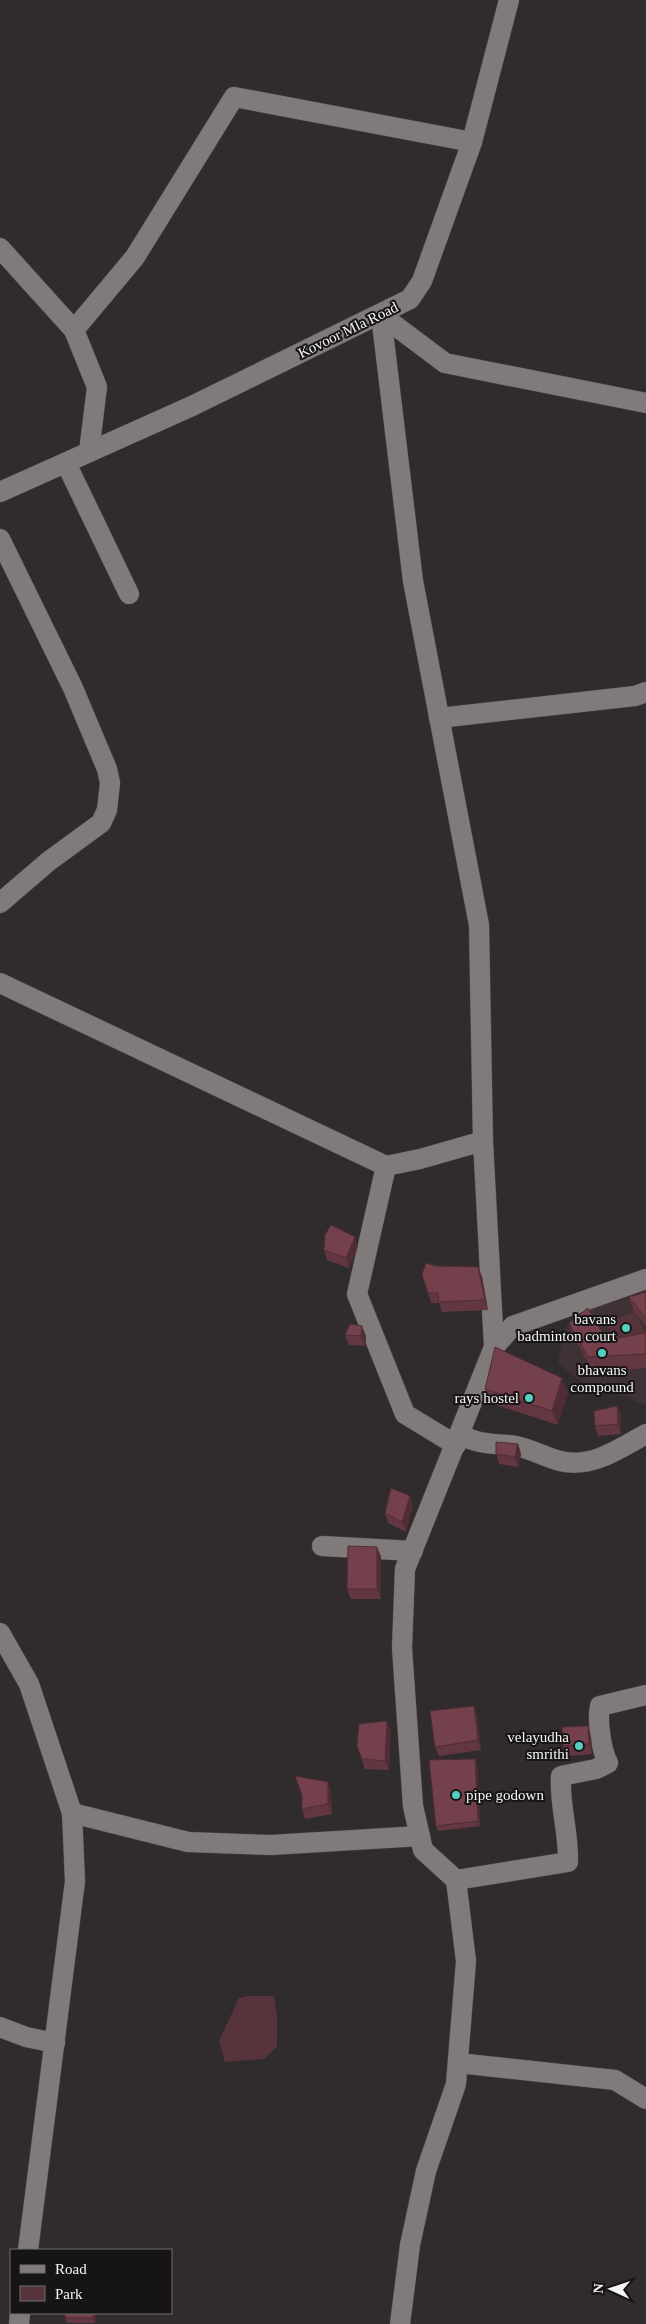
<svg xmlns="http://www.w3.org/2000/svg" width="646" height="2324" viewBox="0 0 646 2324" font-family="'Times New Roman',serif">
	<rect width="100%" height="100%" fill="#302b2c"/>
	<polygon fill="#3e3234" points="646,1293 646,1405 611,1391 586,1386 558,1363 564,1329 575,1316 593,1308"/>
	<g fill="#57343c">
		<polygon points="634,1312 646,1335 616,1344 606,1322"/>
		<polygon points="248,1996 274,1996 277,2016 277,2047 264,2059 225,2062 219,2041 239,1998"/>
	</g>
	<g fill="none" stroke-linecap="round" stroke-linejoin="round">
		<defs>
			<g id="minor">
				<polyline points="0,248 74,330 135,257 234,97 472,142"/>
				<polyline points="381,315 413,581 479,925 483,1141 420,1159 386,1166"/>
				<polyline points="381,315 445,363 646,403"/>
				<polyline points="74,330 97,387 89,452"/>
				<polyline points="66,463 129,594"/>
				<polyline points="0,492 192,406 410,299 422,281 472,142 509,0"/>
				<polyline points="0,539 73,688 107,769 110,783 107,810 101,823 49,861 0,903"/>
				<polyline points="439,718 635,696 646,692"/>
				<polyline points="0,983 386,1166 357,1294 405,1414 456,1445"/>
				<polyline points="483,1141 494,1347"/>
				<path d="M461 1434C478 1446 497 1443 516 1446 531 1449 545 1457 560 1461 592 1469 620 1448 646 1434"/>
				<polyline points="322,1546 413,1551"/>
				<polyline points="0,1633 29,1684 72,1813 75,1881 28,2250"/>
				<polyline points="72,1813 188,1842 271,1845 420,1836"/>
				<path d="M456 1880 568 1862C569 1833 559 1804 561 1776L596 1769 608 1763C601 1749 597 1721 600 1706L646 1695"/>
				<polyline points="0,2027 26,2037 55,2043"/>
				<polyline points="458,2063 615,2080 646,2099"/>
				<polyline points="19,2324 20,2313"/>
				<polyline points="400,2324 410,2245 426,2171 456,2084 466,1961 456,1880 423,1850 413,1806 402,1648 405,1569 494,1347 513,1326 646,1279"/>
			</g>
		</defs>
		<use href="#minor" stroke="#4e494a" stroke-width="21"/>
		<use href="#minor" stroke="#807a7b" stroke-width="20"/>
	</g>
	<g fill="#633741">
		<polygon points="358,1246 349,1268 327,1260 324,1250"/>
		<polygon points="436,1266 478,1267 482,1277 488,1310 442,1312 439,1303 431,1303 428,1293"/>
		<polygon points="646,1292 646,1326 634,1312 629,1297"/>
		<polygon points="569,1323 607,1340 646,1333 646,1368 594,1372 574,1338"/>
		<polygon points="345,1335 366,1336 365,1346 349,1345"/>
		<polygon points="485,1389 568,1392 558,1425 490,1403"/>
		<polygon points="617,1406 621,1415 621,1434 598,1436 595,1426"/>
		<polygon points="518,1444 521,1454 518,1467 499,1464 496,1454"/>
		<polygon points="413,1505 406,1532 388,1523 385,1513"/>
		<polygon points="377,1547 381,1557 381,1599 351,1599 347,1589"/>
		<polygon points="474,1706 477,1716 481,1750 439,1756 435,1747"/>
		<polygon points="391,1731 389,1770 365,1769 357,1746"/>
		<polygon points="591,1736 592,1754 567,1756 563,1746"/>
		<polygon points="475,1759 477,1764 480,1826 438,1831 436,1826"/>
		<polygon points="328,1782 331,1792 332,1814 305,1819 302,1809"/>
		<polygon points="65,2313 96,2313 95,2323 67,2323 65,2318"/>
	</g>
	<g fill="#502d35">
		<polygon points="355,1237 358,1246 349,1268 346,1258"/>
		<polygon points="478,1267 482,1277 488,1310 485,1300"/>
		<polygon points="362,1326 366,1336 365,1346 361,1336"/>
		<polygon points="562,1378 568,1392 558,1425 552,1411"/>
		<polygon points="617,1406 621,1415 621,1434 618,1424"/>
		<polygon points="518,1444 521,1454 518,1467 515,1457"/>
		<polygon points="410,1496 413,1505 406,1532 402,1522"/>
		<polygon points="377,1547 381,1557 381,1599 377,1589"/>
		<polygon points="474,1706 477,1716 481,1750 478,1740"/>
		<polygon points="387,1721 391,1731 389,1770 385,1761"/>
		<polygon points="588,1726 591,1736 592,1754 589,1744"/>
		<polygon points="475,1759 477,1764 480,1826 478,1821"/>
		<polygon points="328,1782 331,1792 332,1814 328,1804"/>
		<polygon points="94,2313 96,2313 95,2323 93,2318"/>
	</g>
	<g fill="#73404c" stroke="#502d35">
		<polygon points="331,1225 355,1237 346,1258 324,1250 325,1235"/>
		<polygon points="426,1263 436,1266 478,1267 485,1300 439,1302 438,1293 428,1293 422,1274"/>
		<polygon points="646,1292 646,1318 629,1297"/>
		<polygon points="588,1308 607,1340 646,1333 646,1354 588,1357 569,1323"/>
		<polygon points="350,1324 362,1326 361,1336 345,1335"/>
		<polygon points="495,1347 562,1378 552,1411 485,1389"/>
		<polygon points="617,1406 618,1424 595,1426 594,1411"/>
		<polygon points="496,1442 518,1444 515,1457 496,1454"/>
		<polygon points="391,1488 410,1496 402,1522 385,1513"/>
		<polygon points="348,1546 377,1547 377,1589 347,1589"/>
		<polygon points="474,1706 478,1740 435,1747 430,1711"/>
		<polygon points="387,1721 385,1761 362,1759 357,1746 359,1724"/>
		<polygon points="588,1726 589,1744 563,1746 562,1727"/>
		<polygon points="475,1759 478,1821 436,1826 429,1760"/>
		<polygon points="295,1776 328,1782 328,1804 302,1809 302,1795"/>
		<polygon points="65,2313 94,2313 93,2318 65,2318"/>
	</g>
	<g fill="#58cec0" stroke="#161414" stroke-width="2">
		<circle cx="626" cy="1328" r="5"/>
		<circle cx="602" cy="1353" r="5"/>
		<circle cx="529" cy="1398" r="5"/>
		<circle cx="579" cy="1746" r="5"/>
		<circle cx="456" cy="1795" r="5"/>
	</g>
	<g text-anchor="middle" dominant-baseline="central" stroke-width="4" stroke-linejoin="round" paint-order="stroke">
		<g font-size="15" fill="#f7f4f4" stroke="#161414">
			<text transform="translate(348 330) rotate(-26)">Kovoor Mla Road</text>
		</g>
		<g font-size="15" fill="#f7f4f4" stroke="#161414" text-anchor="end">
			<text x="616" y="1319">bavans<tspan x="616" dy="17">badminton court</tspan></text>
			<text x="602" y="1370" text-anchor="middle">bhavans<tspan x="602" dy="17">compound</tspan></text>
			<text x="519" y="1398">rays hostel</text>
			<text x="569" y="1737">velayudha<tspan x="569" dy="17">smrithi</tspan></text>
			<text x="466" y="1795" text-anchor="start">pipe godown</text>
		</g>
	</g>
	<rect x="10" y="2249" width="162" height="65" fill="#161414" stroke="#706e6e"/>
	<rect x="20" y="2265" width="25" height="8" fill="#807a7b" stroke="#706e6e"/>
	<text x="55" y="2274" font-size="15" fill="#f7f4f4">Road</text>
	<rect x="20" y="2286" width="25" height="15" fill="#57343c" stroke="#706e6e"/>
	<text x="55" y="2299" font-size="15" fill="#f7f4f4">Park</text>
	<g transform="translate(611 2289) rotate(273)" stroke="#161414" stroke-width="4" paint-order="stroke">
	<path d="M0-4L9 19L0 12L-9 19Z" fill="#f7f4f4"/>
	<text y="-8" font-size="14" font-weight="bold" text-anchor="middle" fill="#f7f4f4">N</text>
	</g>
</svg>
